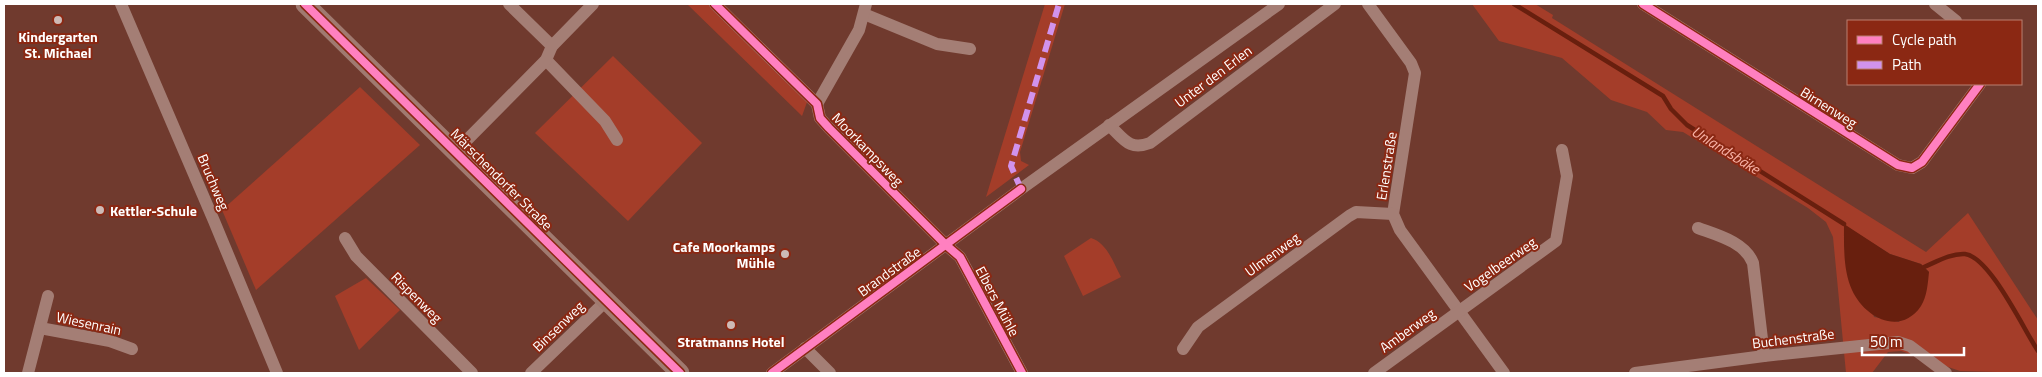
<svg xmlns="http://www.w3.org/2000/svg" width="2042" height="377" viewBox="0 0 2042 377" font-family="'Titillium Web',sans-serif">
	<rect width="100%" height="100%" fill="#703a2e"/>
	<g fill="#a43d29" fill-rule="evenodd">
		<polygon points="687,4 721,4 811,91 802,116"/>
		<polygon points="1045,4 1065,4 1020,152 1021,161 1029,165 986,197"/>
		<path d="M1472 4H1535L1553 15 1552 18 1926 252 1968 213 2038 320V373L1960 371 1901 351 1888 352 1872 373H1846L1833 237 1826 222 1808 208 1683 132 1666 130 1647 112 1611 100 1562 58 1499 41ZM1844 225 1890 254 1921 264 1929 272 1899 322 1874 317Z"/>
		<polygon points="613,56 702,143 628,221 535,133"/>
		<polygon points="360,87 420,145 256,290 222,210"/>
		<path d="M1091 238C1107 243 1113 262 1121 277L1083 296 1064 256Z"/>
		<polygon points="366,278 400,310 359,350 335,296"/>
	</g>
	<path fill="#681f0e" d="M1844 224 1890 254 1921 264 1929 272C1928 282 1927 297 1921 306 1900 337 1864 317 1852 290 1843 270 1844 246 1844 224Z"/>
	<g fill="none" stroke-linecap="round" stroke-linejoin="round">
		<g stroke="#681f0e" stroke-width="4.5">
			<polyline points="1514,4 1663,96 1671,109 1687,125 1844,224"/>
			<path d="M1924 267C1936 262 1951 253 1965 254 1990 257 2024 330 2038 351"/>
		</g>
		<g stroke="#a47e75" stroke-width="12">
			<polyline points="121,4 214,221 277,373"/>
			<polyline points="509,4 552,46"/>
			<polyline points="715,4 817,104 820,118 829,128 946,245 960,257 1022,373"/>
			<polyline points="1368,4 1411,63 1415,73 1393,214 1400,230 1504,373"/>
			<polyline points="1643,4 1898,165 1912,168 1922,162 1980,84"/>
			<polyline points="1935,4 1956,21"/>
			<polyline points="864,14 937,44 970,49"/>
			<polyline points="546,60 605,121 617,140"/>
			<polyline points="817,104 859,30 866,4"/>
			<path d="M1109 125C1124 139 1129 151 1150 143L1335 4"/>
			<polyline points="456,151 546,60 552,46 593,4"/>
			<path d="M1698 228C1717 235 1745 242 1753 263L1764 356"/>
			<polyline points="345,238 356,256 472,373"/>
			<polyline points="40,328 110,341 132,349"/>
			<polyline points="805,348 830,373"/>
			<polyline points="1183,349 1198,327 1349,216 1356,212 1393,214"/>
			<polyline points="28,373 48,296"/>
			<polyline points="531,373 606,301"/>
			<polyline points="772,373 1021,189 1279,4"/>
			<polyline points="1374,373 1556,241 1567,176 1562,150"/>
			<polyline points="1635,373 1764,356 1898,342 1910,346 1946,373"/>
		</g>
		<polyline stroke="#a07a70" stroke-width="19" points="305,4 680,373"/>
		<polyline stroke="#d193ec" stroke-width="6" stroke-dasharray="12 6" stroke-linecap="butt" points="1021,189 1011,166 1059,4"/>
		<defs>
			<g id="cycleway">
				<polyline points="305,4 680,373"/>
				<polyline points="715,4 817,104 820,118 829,128 946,245 960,257 1022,373"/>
				<polyline points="1643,4 1898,165 1912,168 1922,162 1980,84"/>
				<polyline points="772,373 1021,189"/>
			</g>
		</defs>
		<use href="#cycleway" stroke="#8b2813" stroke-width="11"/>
		<use href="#cycleway" stroke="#ff80c0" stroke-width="8"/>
	</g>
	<g fill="#cdbab6" stroke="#8b2813" stroke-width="2">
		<circle cx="58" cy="20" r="5"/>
		<circle cx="100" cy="210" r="5"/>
		<circle cx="785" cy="254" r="5"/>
		<circle cx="731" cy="325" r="5"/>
	</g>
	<g text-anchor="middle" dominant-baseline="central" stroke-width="4" stroke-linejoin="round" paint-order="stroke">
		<g font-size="14" font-weight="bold" fill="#fff" stroke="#8b2813">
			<text x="58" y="36">Kindergarten<tspan x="58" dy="16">St. Michael</tspan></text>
			<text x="110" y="210" text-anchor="start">Kettler-Schule</text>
			<text x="775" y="246" text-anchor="end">Cafe Moorkamps<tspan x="775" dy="16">Mühle</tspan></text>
			<text x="731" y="341">Stratmanns Hotel</text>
		</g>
		<g font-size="14" fill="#fff" stroke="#8b2813">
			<text transform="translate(1213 76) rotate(-37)">Unter den Erlen</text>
			<text transform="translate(1829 107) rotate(32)">Birnenweg</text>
			<text transform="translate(868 149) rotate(46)">Moorkampsweg</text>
			<text transform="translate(1386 166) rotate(-81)">Erlenstraße</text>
			<text transform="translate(502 179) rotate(45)">Märschendorfer Straße</text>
			<text transform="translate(214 182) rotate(67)">Bruchweg</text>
			<text transform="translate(1272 254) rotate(-36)">Ulmenweg</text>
			<text transform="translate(1500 264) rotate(-35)">Vogelbeerweg</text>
			<text transform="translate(889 271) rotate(-36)">Brandstraße</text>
			<text transform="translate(417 297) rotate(45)">Rispenweg</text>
			<text transform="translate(998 301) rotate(62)">Elbers Mühle</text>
			<text transform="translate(89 323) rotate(12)">Wiesenrain</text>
			<text transform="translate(558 326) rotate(-44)">Binsenweg</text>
			<text transform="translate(1407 330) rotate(-36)">Amberweg</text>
			<text transform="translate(1793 338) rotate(-7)">Buchenstraße</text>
		</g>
		<g font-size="15" font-style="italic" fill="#f8b2a6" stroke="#8b2813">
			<text transform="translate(1726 150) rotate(32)">Unlandsbäke</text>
		</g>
	</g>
	<rect width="2042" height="377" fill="none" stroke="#ffffff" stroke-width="10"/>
	<rect x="1847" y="20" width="175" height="65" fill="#8b2813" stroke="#b97e71"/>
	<rect x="1857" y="36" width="25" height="8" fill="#ff80c0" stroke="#b97e71"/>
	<text x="1892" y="45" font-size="15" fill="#ffffff">Cycle path</text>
	<rect x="1857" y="61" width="25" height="8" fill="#d193ec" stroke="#b97e71"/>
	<text x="1892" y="70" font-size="15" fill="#ffffff">Path</text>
	<path d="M1862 347v8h102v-8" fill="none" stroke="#ffffff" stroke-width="2.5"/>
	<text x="1870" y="347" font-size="15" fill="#ffffff" stroke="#8b2813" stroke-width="4" paint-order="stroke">50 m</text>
</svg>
